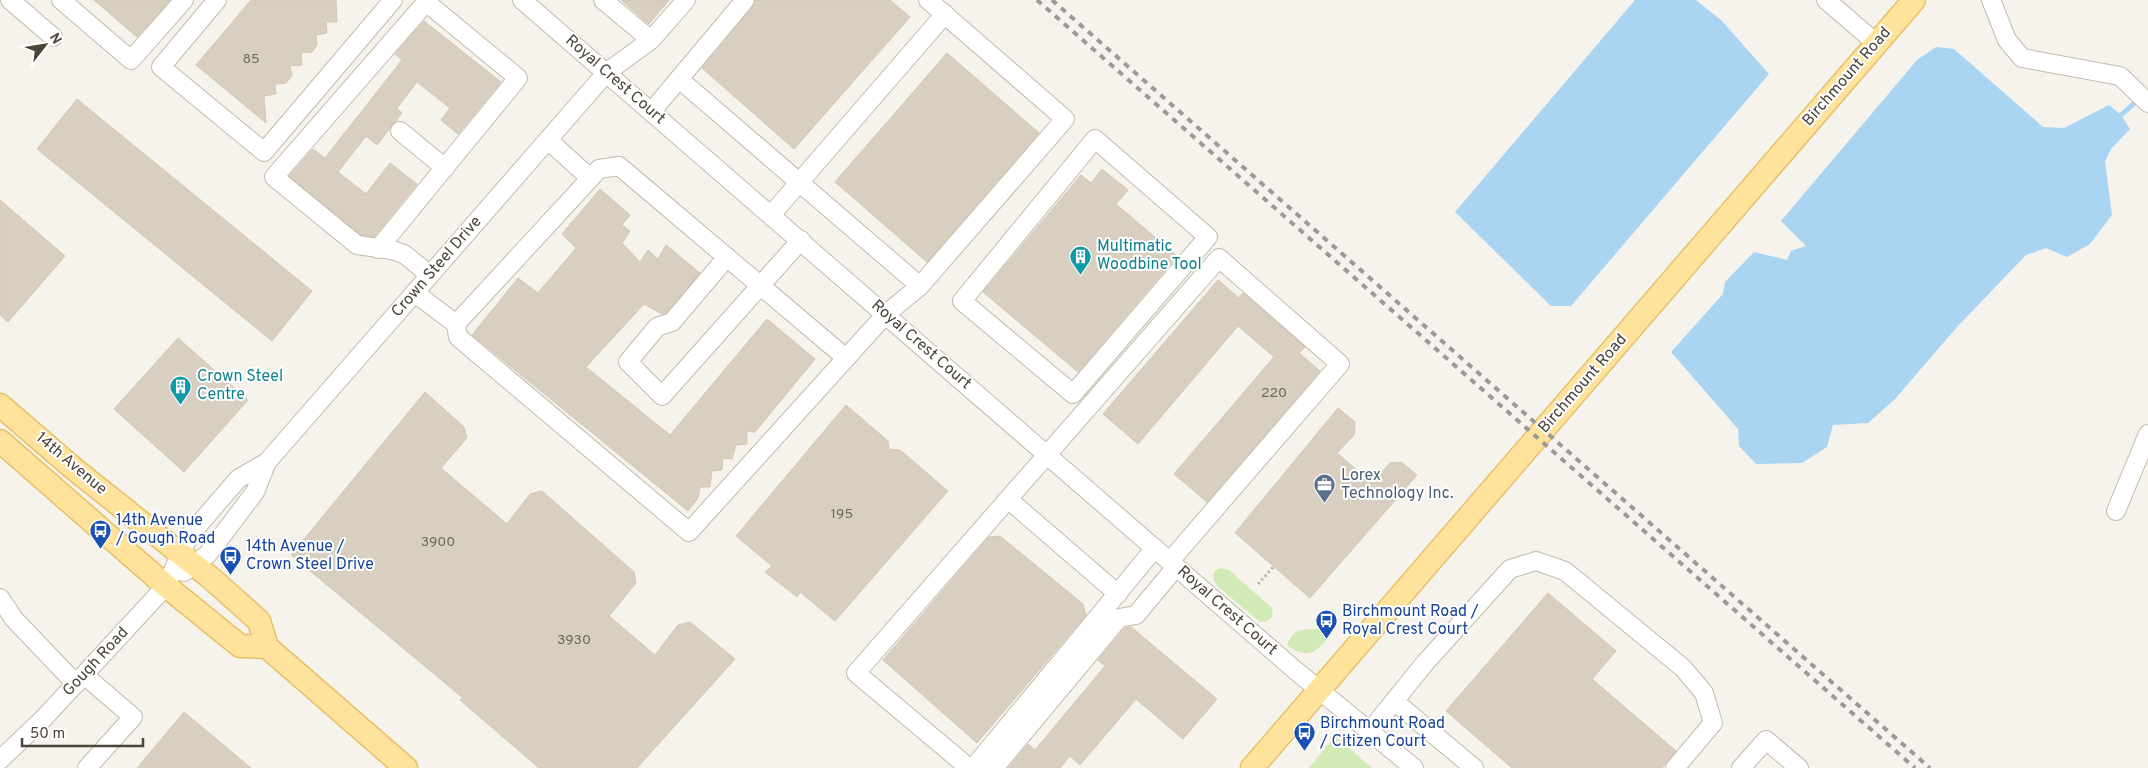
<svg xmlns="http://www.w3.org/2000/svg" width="2148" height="768" viewBox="0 0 2148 768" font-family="Overpass,sans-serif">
	<rect width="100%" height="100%" fill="#f6f3ec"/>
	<g fill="#d2eab5">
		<path d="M1221 568 1229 570 1272 608C1275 618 1269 622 1260 622L1216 585 1213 576 1215 570Z"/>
		<path d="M1328 625 1334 630C1319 649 1311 663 1287 645 1296 621 1311 635 1328 625Z"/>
		<polygon points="1335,736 1372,768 1309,768"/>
	</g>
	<g fill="#a9d4f2">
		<polygon points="1635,0 1696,0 1722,21 1769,74 1571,306 1551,306 1455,212"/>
		<polygon points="1936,47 1954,49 2043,127 2064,128 2109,105 2121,115 2130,129 2111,149 2105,161 2112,215 2090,244 2067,257 2046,248 2026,255 1957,327 1895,399 1868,423 1833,425 1827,447 1802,463 1756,464 1739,446 1738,429 1671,352 1723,294 1725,282 1754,252 1787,260 1791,251 1806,246 1781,221 1917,60"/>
	</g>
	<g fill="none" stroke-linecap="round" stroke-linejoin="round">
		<polyline stroke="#a9d4f2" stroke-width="5" points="2121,115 2139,99"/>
	</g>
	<g fill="#d8cfc1" stroke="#d3c7b4">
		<polygon points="94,0 170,0 137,37"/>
		<polygon points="251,0 336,0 337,22 326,22 327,33 316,35 317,45 312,52 301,53 302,65 290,66 292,76 286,83 275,84 276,94 264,96 266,123 196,65"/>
		<polygon points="621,0 669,0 649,24"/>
		<polygon points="755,0 890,0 910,17 794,149 702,68 753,7"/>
		<polygon points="424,21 501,82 458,134 441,120 450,108 417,82 397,108 402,113 377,145 366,136 338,172 366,194 390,163 417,184 374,237 361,235 289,176 313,149 325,158 402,60 395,54"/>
		<polygon points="947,53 1039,133 927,262 835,182"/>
		<polygon points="77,99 312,291 272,341 37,149"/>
		<polygon points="1102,169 1128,190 1116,204 1177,256 1078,372 983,292 1081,175 1091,183"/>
		<polygon points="600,189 630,215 622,225 630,231 622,243 640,262 648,250 658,259 666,245 700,273 666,313 662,314 644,304 586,367 670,435 767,319 815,359 755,432 747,431 747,444 736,445 732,459 723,458 722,470 712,471 710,487 700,487 698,498 688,511 472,335 518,278 538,293 576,248 562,234"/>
		<polygon points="0,200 65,256 8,322 0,315"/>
		<polygon points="1218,280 1239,298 1243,293 1305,347 1299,353 1320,371 1207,502 1174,474 1274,357 1238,326 1138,444 1103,414"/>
		<polygon points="178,338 248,400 184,472 114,409"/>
		<polygon points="425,392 464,427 467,438 441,468 507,524 530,494 542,491 634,572 636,583 609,616 655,655 678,625 690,622 735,659 637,768 539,768 460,700 463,698 291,555"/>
		<polygon points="846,405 888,441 889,449 900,450 948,491 835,621 800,592 797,597 765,572 772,566 736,536"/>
		<polygon points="1338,408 1355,422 1354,435 1337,453 1372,483 1390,463 1401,462 1417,475 1310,598 1235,533"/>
		<polygon points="1000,536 1083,604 1086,615 977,743 883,660 989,537"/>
		<polygon points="1548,593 1616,651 1592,679 1676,751 1662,768 1512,768 1446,711"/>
		<polygon points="1131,627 1217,699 1183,739 1136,699 1080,765 1070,756 1060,768 1008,768 1028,744 1035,750 1105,666 1098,660 1125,628"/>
		<polygon points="184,712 251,768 137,768"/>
	</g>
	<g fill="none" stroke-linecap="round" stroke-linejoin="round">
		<defs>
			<g id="minor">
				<polyline points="10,0 53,37"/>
				<polyline points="61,0 131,60 184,0"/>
				<polyline points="217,0 161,67 264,152 393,0"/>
				<polyline points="428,0 274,177 357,245 392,250 404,254 430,275"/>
				<polyline points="522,0 1295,670 1414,768"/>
				<polyline points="603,0 651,40 686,0"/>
				<polyline points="1826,0 1876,43"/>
				<polyline points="1991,0 2007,40 2022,58 2120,76 2148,103"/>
				<polyline points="679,79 920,286 1065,119 928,0"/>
				<polyline points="652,111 745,0"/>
				<polyline points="400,131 445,168"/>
				<polygon points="1095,139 1208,237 1073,394 962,301"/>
				<polyline points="548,140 590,178"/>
				<polyline points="771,215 945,14"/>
				<polyline points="378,249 518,78 426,2"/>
				<polyline points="727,257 672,322 657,327 628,362 662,396 801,240"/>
				<polyline points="415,293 456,324 599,169 619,166 846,358"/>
				<polyline points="456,324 458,337 689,532 886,314 920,286"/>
				<polyline points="1009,500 1118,594"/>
				<polyline points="2116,511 2148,434"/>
				<polyline points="184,572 208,554 255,492 267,462"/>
				<polyline points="0,598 14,619 76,684"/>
				<polyline points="84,675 133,717 87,768"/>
				<polyline points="1394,701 1474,768"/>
				<polyline points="1370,731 1425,663 1510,569 1536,561 1565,571 1683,668 1704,693 1713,723 1675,768"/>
				<polyline points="0,760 43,719 166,586 189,536 238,479 267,462 607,72 651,40"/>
				<polyline points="969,768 856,673 1219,258 1340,364 1170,561"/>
				<polyline points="973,768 1155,548"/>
				<polyline points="994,768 1119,618 1136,615 1176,567"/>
				<polyline points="1741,768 1766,740 1799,768"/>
			</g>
			<g id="major">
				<polyline points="0,405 73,468 212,579 259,621 267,647 406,768"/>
				<polyline points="0,441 166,586 240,646 267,647"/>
				<polyline points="1252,768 1914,0"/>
			</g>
		</defs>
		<use href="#minor" stroke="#c2bbae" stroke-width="20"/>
		<use href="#major" stroke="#e6c16a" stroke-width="25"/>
		<polyline stroke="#c4b79f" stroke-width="3" stroke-dasharray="2.5 2.5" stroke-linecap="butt" points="1258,584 1274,566"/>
		<use href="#minor" stroke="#fff" stroke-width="18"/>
		<use href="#major" stroke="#ffe39c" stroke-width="22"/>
		<g stroke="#9a9a9a" stroke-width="4" stroke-dasharray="6 6" stroke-linecap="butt">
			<polyline points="1037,0 1915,768"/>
			<polyline points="1052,0 1930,768"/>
		</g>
	</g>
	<defs>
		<symbol id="building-pin" viewBox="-11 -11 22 30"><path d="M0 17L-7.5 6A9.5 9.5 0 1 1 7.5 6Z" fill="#0f9aa8" stroke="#fff"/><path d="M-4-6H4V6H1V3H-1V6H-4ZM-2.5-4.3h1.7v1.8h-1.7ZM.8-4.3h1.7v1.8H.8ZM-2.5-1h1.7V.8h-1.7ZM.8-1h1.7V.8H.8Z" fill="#fff"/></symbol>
		<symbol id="office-pin" viewBox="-11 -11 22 30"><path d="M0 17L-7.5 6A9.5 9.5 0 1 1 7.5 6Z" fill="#5c6f8a" stroke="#fff"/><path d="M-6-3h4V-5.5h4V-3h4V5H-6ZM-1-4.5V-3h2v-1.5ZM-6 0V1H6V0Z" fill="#fff"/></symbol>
		<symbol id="bus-pin" viewBox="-11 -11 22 30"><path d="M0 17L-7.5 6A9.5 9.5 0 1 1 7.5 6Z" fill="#1a4fb4" stroke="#fff"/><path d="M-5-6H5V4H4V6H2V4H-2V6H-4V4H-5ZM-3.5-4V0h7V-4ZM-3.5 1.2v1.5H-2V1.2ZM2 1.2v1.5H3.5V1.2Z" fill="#fff"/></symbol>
	</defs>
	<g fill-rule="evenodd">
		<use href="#building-pin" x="1068" y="244" width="25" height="34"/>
		<use href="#building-pin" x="168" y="374" width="25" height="34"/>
		<use href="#office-pin" x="1312" y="472" width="25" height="34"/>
		<use href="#bus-pin" x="88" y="518" width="25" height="34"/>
		<use href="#bus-pin" x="218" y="544" width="25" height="34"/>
		<use href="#bus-pin" x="1314" y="608" width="25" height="34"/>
		<use href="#bus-pin" x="1292" y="720" width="25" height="34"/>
	</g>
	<g text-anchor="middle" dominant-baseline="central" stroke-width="4" stroke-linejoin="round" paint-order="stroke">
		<g font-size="14" fill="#6e675b">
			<text x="251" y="59">85</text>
			<text x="1274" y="393">220</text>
			<text x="842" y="514">195</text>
			<text x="438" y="542">3900</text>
			<text x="574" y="640">3930</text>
		</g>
		<g font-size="16" fill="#4b4439" stroke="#fff">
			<text transform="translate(1847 77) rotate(-49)">Birchmount Road</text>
			<text transform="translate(615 80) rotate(41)">Royal Crest Court</text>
			<text transform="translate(437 267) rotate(-49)">Crown Steel Drive</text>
			<text transform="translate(921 345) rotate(41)">Royal Crest Court</text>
			<text transform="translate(1583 384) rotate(-49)">Birchmount Road</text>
			<text transform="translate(71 464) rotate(40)">14th Avenue</text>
			<text transform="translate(1227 611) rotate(41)">Royal Crest Court</text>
			<text transform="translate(96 662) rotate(-47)">Gough Road</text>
		</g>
		<g font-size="16" fill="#0d838f" stroke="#fff" text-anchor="start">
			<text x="1097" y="247">Multimatic<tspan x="1097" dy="18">Woodbine Tool</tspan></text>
			<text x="197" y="377">Crown Steel<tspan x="197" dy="18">Centre</tspan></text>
		</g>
		<g font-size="16" fill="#4e5e75" stroke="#fff" text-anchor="start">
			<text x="1341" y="476">Lorex<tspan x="1341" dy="18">Technology Inc.</tspan></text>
		</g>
		<g font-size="16" fill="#164399" stroke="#fff" text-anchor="start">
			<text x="116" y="521">14th Avenue<tspan x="116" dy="18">/ Gough Road</tspan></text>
			<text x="246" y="547">14th Avenue /<tspan x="246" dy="18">Crown Steel Drive</tspan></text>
			<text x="1342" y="612">Birchmount Road /<tspan x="1342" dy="18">Royal Crest Court</tspan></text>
			<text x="1320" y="724">Birchmount Road<tspan x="1320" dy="18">/ Citizen Court</tspan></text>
		</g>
	</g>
	<g transform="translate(45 45) rotate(59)" stroke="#ffffff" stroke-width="4" paint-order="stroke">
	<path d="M0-4L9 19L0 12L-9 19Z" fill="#4b4439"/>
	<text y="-8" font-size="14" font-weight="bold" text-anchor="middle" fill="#4b4439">N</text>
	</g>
	<path d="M22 738v8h121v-8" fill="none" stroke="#4b4439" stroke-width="2.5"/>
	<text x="30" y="738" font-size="15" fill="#4b4439" stroke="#ffffff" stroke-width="4" paint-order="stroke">50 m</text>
</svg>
